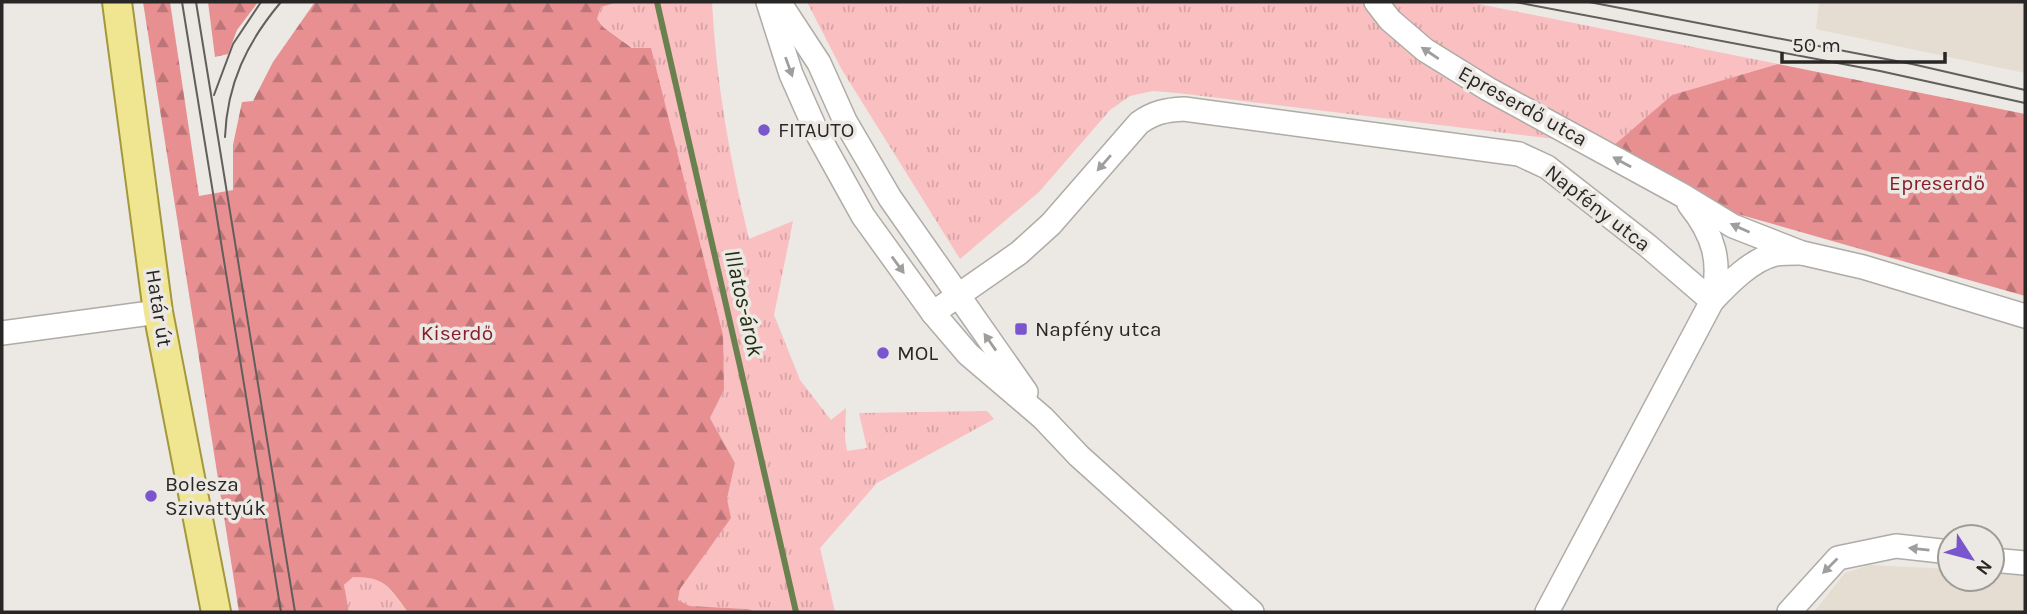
<svg xmlns="http://www.w3.org/2000/svg" width="2027" height="614" viewBox="0 0 2027 614" font-family="Karla,sans-serif">
	<defs>
		<pattern id="grass-tufts" width="24" height="20" patternUnits="userSpaceOnUse" patternTransform="scale(1.75)"><rect width="24" height="20" fill="#fabfc0"/><path d="M3 7l-1-3M5 7V3M7 7l1-3M15 17l-1-3M17 17v-4M19 17l1-3" fill="none" stroke="#d6a4a5"/></pattern>
		<pattern id="forest-firs" width="22" height="20" patternUnits="userSpaceOnUse" patternTransform="scale(1.75)"><rect width="22" height="20" fill="#e88f92"/><path d="M5 1l3.5 6h-7zM16 11l3.5 6h-7z" fill="#bc7577"/></pattern>
	</defs>
	<rect width="100%" height="100%" fill="#ece8e3"/>
	<g fill="#e5dcd2">
		<polygon points="1819,2 2025,2 2025,73 1816,29"/>
		<polygon points="1869,565 1950,569 1950,579 1992,579 1992,571 2025,572 2025,612 1814,612 1845,573"/>
	</g>
	<g fill="url(#grass-tufts)">
		<path d="M619 2H712C716 82 730 160 749 239L793 221 774 315 800 380 831 420 846 408 845 438 847 451 867 448 859 413 987 411 994 419 877 483 820 548 835 612H756L748 609 690 606 678 600 680 589 730 518 727 499 735 463 710 418 724 390 633 48 603 27 597 19 601 7Z"/>
		<polygon points="807,2 1469,2 1778,64 1672,95 1613,146 1178,93 1153,91 1130,96 1110,110 1039,192 960,259 842,70"/>
		<path d="M353 577C387 577 388 588 408 612H349L344 585Z"/>
	</g>
	<g fill="url(#forest-firs)">
		<path d="M143 2H170L199 196 233 190V145L242 102 253 101 273 62 315 2H619L601 7 597 19 603 27 632 48H651L723 335 724 390 710 418 735 463 727 499 731 518 680 589 678 600 690 606 748 609 756 612H408C389 588 387 577 353 577L344 585 349 612H239Z"/>
		<polygon points="208,2 258,2 237,30 228,54 215,57"/>
		<polygon points="1778,64 2025,114 2025,296 1734,213 1613,146 1672,95"/>
	</g>
	<g fill="none" stroke-linecap="round" stroke-linejoin="round">
		<polyline stroke="#69814e" stroke-width="6" points="657,2 796,612"/>
		<defs>
			<g id="minor">
				<polyline points="768,2 791,74 818,135 863,216 933,313 968,354 1043,418 1079,456 1252,612"/>
				<polyline points="779,2 819,63 845,121 890,198 1026,392"/>
				<polyline points="1376,2 1390,20 1425,50 1488,89 1682,195 1733,226 1802,253 1863,267 2025,316"/>
				<path d="M1689 204C1714 235 1722 262 1712 301"/>
				<path d="M933 313 1019 253 1051 224 1139 123C1154 112 1166 110 1184 109L1519 154 1547 167 1648 246 1712 301"/>
				<polyline points="2,333 158,312"/>
				<polyline points="1992,560 2025,563"/>
				<path d="M1547 612 1712 301C1728 284 1752 259 1776 254 1783 253 1791 253 1799 253"/>
				<polyline points="1789,612 1838,558 1896,546 1950,552"/>
			</g>
			<polyline id="major" points="117,2 158,312 216,612"/>
		</defs>
		<use href="#minor" stroke="#afaba7" stroke-width="26"/>
		<use href="#major" stroke="#a4983c" stroke-width="32"/>
		<use href="#minor" stroke="#fff" stroke-width="23"/>
		<use href="#major" stroke="#f0e691" stroke-width="28"/>
		<g stroke="#615e5c" stroke-width="2">
			<polyline points="182,2 281,612"/>
			<polyline points="196,2 295,612"/>
			<polyline points="1515,2 1880,71 2025,103"/>
			<polyline points="1589,2 1912,64 2025,90"/>
			<polyline points="214,95 233,44 261,2"/>
			<path d="M225 137C227 84 247 42 281 2"/>
		</g>
	</g>
	<defs><path id="oneway-solid" d="M-6-.8H1V-3.2L6.5 0L1 3.2V.8H-6Z" transform="scale(1.75)"/></defs>
	<g fill="#9f9e9d">
		<use href="#oneway-solid" transform="translate(1430 53) rotate(-146)"/>
		<use href="#oneway-solid" transform="translate(789 67) rotate(70)"/>
		<use href="#oneway-solid" transform="translate(1622 162) rotate(-151)"/>
		<use href="#oneway-solid" transform="translate(1104 163) rotate(131)"/>
		<use href="#oneway-solid" transform="translate(1740 228) rotate(-156)"/>
		<use href="#oneway-solid" transform="translate(898 265) rotate(54)"/>
		<use href="#oneway-solid" transform="translate(990 342) rotate(-125)"/>
		<use href="#oneway-solid" transform="translate(1919 549) rotate(-174)"/>
		<use href="#oneway-solid" transform="translate(1830 566) rotate(135)"/>
	</g>
	<g fill="#7955ce" stroke="#ece8e3" stroke-width="2.5">
		<circle cx="764" cy="130" r="7"/>
		<rect x="1014" y="322" width="14" height="14" rx="3.5"/>
		<circle cx="883" cy="353" r="7"/>
		<circle cx="151" cy="496" r="7"/>
	</g>
	<g text-anchor="middle" dominant-baseline="central" stroke-width="7" stroke-linejoin="round" paint-order="stroke">
		<g font-size="21" fill="#292726" stroke="#ece8e3">
			<text transform="translate(1523 106) rotate(29)">Epreserdő utca</text>
			<text transform="translate(1598 208) rotate(38)">Napfény utca</text>
			<text transform="translate(159 308) rotate(81)">Határ út</text>
		</g>
		<g font-size="21" fill="#292726" stroke="#ece8e3" text-anchor="start">
			<text x="778" y="130">FITAUTO</text>
			<text x="1035" y="329">Napfény utca</text>
			<text x="897" y="353">MOL</text>
			<text x="165" y="484">Bolesza<tspan x="165" dy="24">Szivattyúk</tspan></text>
		</g>
		<g font-size="21" fill="#861e2e" stroke="#ece8e3">
			<text x="1937" y="183">Epreserdő</text>
			<text x="457" y="333">Kiserdő</text>
		</g>
		<g font-size="23" font-style="italic" fill="#202f0f" stroke="#ece8e3">
			<text transform="translate(744 303) rotate(77)">Illatos-árok</text>
		</g>
	</g>
	<rect width="2027" height="614" fill="none" stroke="#292726" stroke-width="7"/>
	<g transform="translate(1971 558) rotate(126)"><circle r="33" fill="#ece8e3" stroke="#9e9b97" stroke-width="2"/>
	<path d="M0-5L12 26L0 18L-12 26Z" fill="#7955ce"/>
	<text y="-10" font-size="19" font-weight="bold" text-anchor="middle" fill="#292726">N</text>
	</g>
	<path d="M1782 52v10h163v-10" fill="none" stroke="#292726" stroke-width="3.5"/>
	<text x="1792" y="52" font-size="21" fill="#292726" stroke="#ece8e3" stroke-width="5" paint-order="stroke">50 m</text>
</svg>
